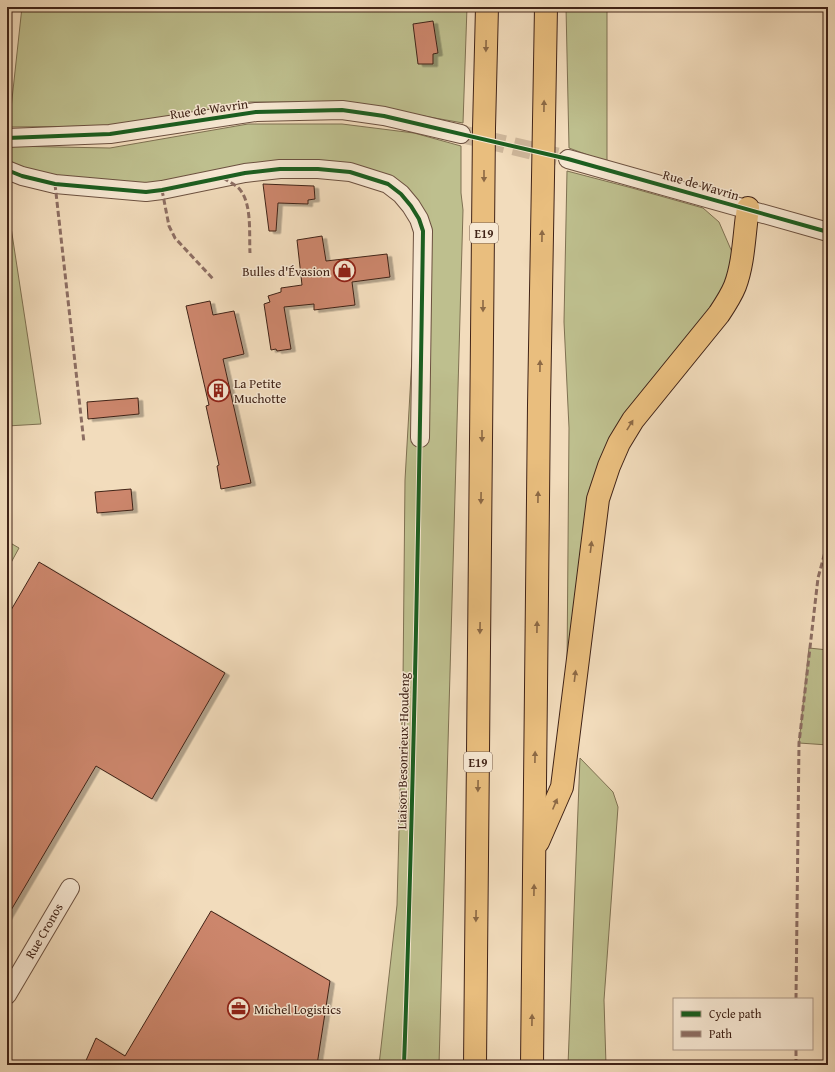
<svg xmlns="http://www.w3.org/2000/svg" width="835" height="1072" viewBox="0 0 835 1072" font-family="'Gentium Book Plus',serif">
	<defs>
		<filter id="shadow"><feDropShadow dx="4.5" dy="2.5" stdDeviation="0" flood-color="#0004"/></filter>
	</defs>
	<rect width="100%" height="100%" fill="#f2dcbc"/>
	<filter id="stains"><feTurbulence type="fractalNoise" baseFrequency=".005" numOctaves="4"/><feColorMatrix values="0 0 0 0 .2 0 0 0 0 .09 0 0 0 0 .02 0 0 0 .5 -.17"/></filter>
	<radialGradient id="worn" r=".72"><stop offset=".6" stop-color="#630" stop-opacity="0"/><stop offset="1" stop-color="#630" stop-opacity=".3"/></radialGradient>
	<g fill="#bebf8e" stroke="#7f7152">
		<polygon points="22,7 467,7 463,123 345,102 250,102 112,126 9,127"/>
		<polygon points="566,7 607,7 607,162 569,148"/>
		<polygon points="248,124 342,124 414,133 461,146 461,193 463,210 439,1065 379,1065 397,905 403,681 405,480 415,305 426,221 353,167 166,185 58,178 7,163 7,146 110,148"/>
		<polygon points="567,171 632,188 703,208 719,222 732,252 730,281 612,444 567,668 569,428 564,322"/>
		<polygon points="7,201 41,424 7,426"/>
		<polygon points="7,541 19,548 7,570"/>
		<polygon points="809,648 828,650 828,745 799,743"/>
		<polygon points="580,758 613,792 618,807 604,1000 606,1065 568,1065"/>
	</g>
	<g fill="#cc866c" stroke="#402317" filter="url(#shadow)">
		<polygon points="433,21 438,53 433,54 433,64 418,64 413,24"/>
		<polygon points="263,184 314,186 315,199 308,200 308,204 278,203 276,231 269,231"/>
		<polygon points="322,236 326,261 387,254 390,277 352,282 355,305 314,310 314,304 284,307 291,349 277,351 276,349 271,350 264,304 270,302 268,296 281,292 281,288 302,285 297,240"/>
		<polygon points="210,301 213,315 234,311 244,354 223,359 251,483 221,489 217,466 219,465 206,406 209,405 186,306"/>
		<polygon points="138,398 139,414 88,419 87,402"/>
		<polygon points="131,489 133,510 97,513 95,492"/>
		<polygon points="39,562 225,673 152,799 96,766 7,917 7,617"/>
		<polygon points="211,911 330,981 317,1065 84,1065 96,1038 125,1056"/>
	</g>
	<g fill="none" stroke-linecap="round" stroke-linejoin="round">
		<polyline stroke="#ceb79b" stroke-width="18" stroke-dasharray="18 9" stroke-linecap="butt" points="461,134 568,159"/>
		<defs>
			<g id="minor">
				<polyline points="7,138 110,134 256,112 342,110 384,116 461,134"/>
				<polyline points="568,159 828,232"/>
				<polyline points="7,170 22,176 55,184 146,192 162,190 245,173 280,169 318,169 350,172 388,184 401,194 411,206 419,219 423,231 420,438"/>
				<polyline points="7,995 70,888"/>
			</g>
			<g id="highway">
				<path d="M538 842 562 787 598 499 609 466 619 443 633 420 719 314C725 305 731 296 735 286 744 262 744 234 748 208"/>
				<polyline points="475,1065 484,128 487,7"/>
				<polyline points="532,1065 539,405 546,7"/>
			</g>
		</defs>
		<use href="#minor" stroke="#6c5140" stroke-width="20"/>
		<use href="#highway" stroke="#402317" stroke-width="24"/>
		<use href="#minor" stroke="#f7e8d3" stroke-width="18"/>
		<use href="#highway" stroke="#e9be7e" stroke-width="22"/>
		<g stroke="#8d6e63" stroke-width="3" stroke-dasharray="6 3" stroke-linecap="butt">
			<path d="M223 178C229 182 237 185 241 191 252 206 249 235 250 253"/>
			<polyline points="55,184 84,443"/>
			<polyline points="162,190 169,226 175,238 214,280"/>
			<polyline points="796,999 799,743 818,578 828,541"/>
			<polyline points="796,1065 796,1049"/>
		</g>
		<defs>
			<g id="cycleway">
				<polyline points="7,138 110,134 256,112 342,110 384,116 568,159 828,232"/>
				<path d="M7 170 22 176 55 184 146 192 162 190 245 173 280 169H318L350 172 388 184 401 194 411 206 419 219 423 231C419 509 414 787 404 1065"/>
			</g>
		</defs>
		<use href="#cycleway" stroke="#f7e8d3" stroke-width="6"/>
		<use href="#cycleway" stroke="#1b5e20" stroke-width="4"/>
	</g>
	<defs><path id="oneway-solid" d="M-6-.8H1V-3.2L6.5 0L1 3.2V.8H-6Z"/></defs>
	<g fill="#8c6945">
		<use href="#oneway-solid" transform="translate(486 46) rotate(91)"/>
		<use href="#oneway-solid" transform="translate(544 106) rotate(-89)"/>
		<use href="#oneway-solid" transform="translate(484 176) rotate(90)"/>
		<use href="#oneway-solid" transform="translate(542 236) rotate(-89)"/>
		<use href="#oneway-solid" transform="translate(483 306) rotate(90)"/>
		<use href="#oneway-solid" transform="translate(540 366) rotate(-89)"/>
		<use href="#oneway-solid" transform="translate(630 425) rotate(-58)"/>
		<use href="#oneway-solid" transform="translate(482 436) rotate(90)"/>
		<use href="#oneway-solid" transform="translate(538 497) rotate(-89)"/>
		<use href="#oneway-solid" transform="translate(481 498) rotate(91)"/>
		<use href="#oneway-solid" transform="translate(591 547) rotate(-83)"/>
		<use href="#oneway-solid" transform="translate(537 627) rotate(-89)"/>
		<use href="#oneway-solid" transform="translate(480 628) rotate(91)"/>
		<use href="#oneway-solid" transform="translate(575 676) rotate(-83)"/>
		<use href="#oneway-solid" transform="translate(535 757) rotate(-89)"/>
		<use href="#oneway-solid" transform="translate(478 786) rotate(91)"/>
		<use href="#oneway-solid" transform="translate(555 804) rotate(-67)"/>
		<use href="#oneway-solid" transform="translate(534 890) rotate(-89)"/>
		<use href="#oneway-solid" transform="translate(476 916) rotate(91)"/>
		<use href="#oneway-solid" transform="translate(532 1020) rotate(-89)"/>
	</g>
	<defs>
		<symbol id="shop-ring" viewBox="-11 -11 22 22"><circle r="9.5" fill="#f7e8d3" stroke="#8f2418" stroke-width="1.5"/><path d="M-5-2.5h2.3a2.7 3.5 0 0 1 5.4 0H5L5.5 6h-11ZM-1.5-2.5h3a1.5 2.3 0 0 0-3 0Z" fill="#8f2418"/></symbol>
		<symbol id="building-ring" viewBox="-11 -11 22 22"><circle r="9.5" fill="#f7e8d3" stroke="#8f2418" stroke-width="1.5"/><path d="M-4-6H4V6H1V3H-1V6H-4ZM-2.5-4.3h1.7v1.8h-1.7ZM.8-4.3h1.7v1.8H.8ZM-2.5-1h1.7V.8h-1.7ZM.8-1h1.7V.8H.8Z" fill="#8f2418"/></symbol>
		<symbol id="office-ring" viewBox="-11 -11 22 22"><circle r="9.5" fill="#f7e8d3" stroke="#8f2418" stroke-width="1.5"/><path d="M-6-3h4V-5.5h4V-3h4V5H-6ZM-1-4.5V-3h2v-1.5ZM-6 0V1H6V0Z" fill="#8f2418"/></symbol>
	</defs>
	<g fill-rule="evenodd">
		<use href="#shop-ring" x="332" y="258" width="25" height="25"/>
		<use href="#building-ring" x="206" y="378" width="25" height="25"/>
		<use href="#office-ring" x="226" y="996" width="25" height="25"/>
	</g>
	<g text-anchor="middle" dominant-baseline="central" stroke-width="3" stroke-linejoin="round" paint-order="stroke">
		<g fill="#f7e8d3" stroke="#775e4f" stroke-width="1">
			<rect x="470" y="223" width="28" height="20" rx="3"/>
			<rect x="464" y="752" width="28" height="20" rx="3"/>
		</g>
		<g font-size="12" font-weight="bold" fill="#402317">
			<text x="484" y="233">E19</text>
			<text x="478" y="762">E19</text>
		</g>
		<g font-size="13" fill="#402317" stroke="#f7e8d3">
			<text transform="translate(209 109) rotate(-8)">Rue de Wavrin</text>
			<text transform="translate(701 185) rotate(16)">Rue de Wavrin</text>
			<text transform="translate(403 751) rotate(-89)">Liaison Besonrieux-Houdeng</text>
			<text transform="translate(44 931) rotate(-60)">Rue Cronos</text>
		</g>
		<g font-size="13" fill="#402317" stroke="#f7e8d3" text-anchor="start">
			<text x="330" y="271" text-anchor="end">Bulles d'Évasion</text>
			<text x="234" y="383">La Petite<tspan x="234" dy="15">Muchotte</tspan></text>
			<text x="254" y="1009">Michel Logistics</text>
		</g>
	</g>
	<rect width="835" height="1072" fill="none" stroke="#f2dcbc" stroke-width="24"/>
	<rect x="8" y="8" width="819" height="1056" fill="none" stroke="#402317" stroke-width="2"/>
	<rect x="12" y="12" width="811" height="1048" fill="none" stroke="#402317"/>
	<rect x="673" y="998" width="140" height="52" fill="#f7e8d3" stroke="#ae9988"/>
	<rect x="681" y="1011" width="20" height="6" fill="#1b5e20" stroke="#ae9988"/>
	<text x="709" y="1018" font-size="12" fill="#402317">Cycle path</text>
	<rect x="681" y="1031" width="20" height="6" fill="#8d6e63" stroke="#ae9988"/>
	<text x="709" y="1038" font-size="12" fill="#402317">Path</text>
	<rect width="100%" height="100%" filter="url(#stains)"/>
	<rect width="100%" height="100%" fill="url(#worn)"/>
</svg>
